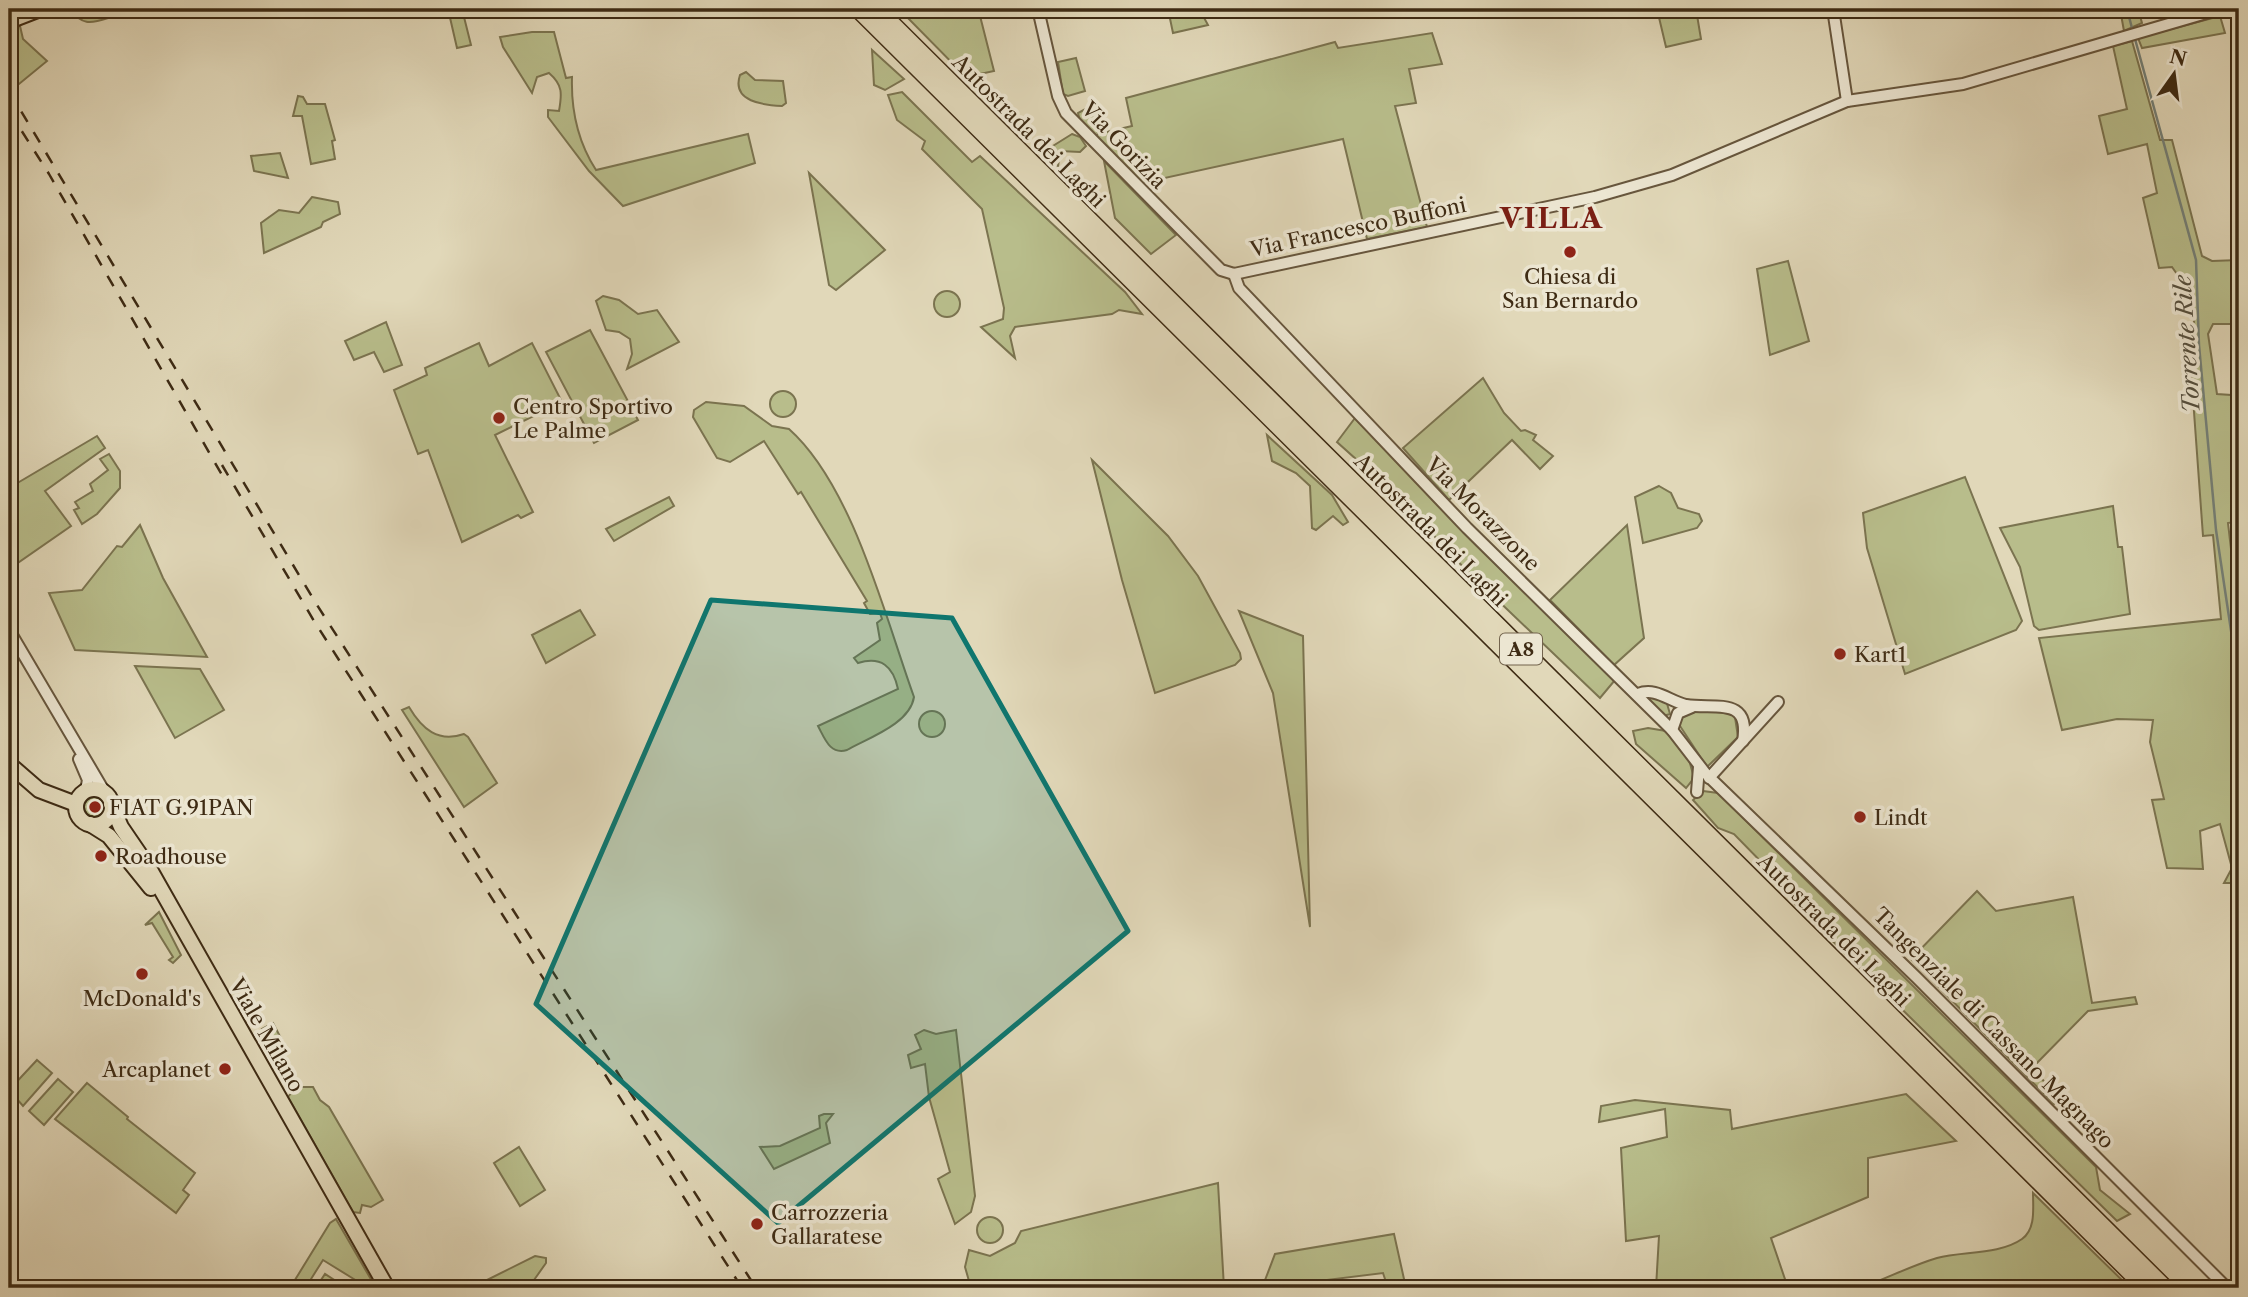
<svg xmlns="http://www.w3.org/2000/svg" width="2248" height="1297" viewBox="0 0 2248 1297" font-family="'Libre Caslon Text',serif">
	<rect width="100%" height="100%" fill="#e1d8b9"/>
	<filter id="stains"><feTurbulence type="fractalNoise" baseFrequency=".00286" numOctaves="4"/><feColorMatrix values="0 0 0 0 .2 0 0 0 0 .09 0 0 0 0 .02 0 0 0 .5 -.17"/></filter>
	<radialGradient id="worn" r=".72"><stop offset=".6" stop-color="#630" stop-opacity="0"/><stop offset="1" stop-color="#630" stop-opacity=".3"/></radialGradient>
	<g fill="#b8bd8b" stroke="#7b7450" stroke-width="2">
		<path d="M71 9H113L108 18C90 24 81 25 71 9Z"/>
		<polygon points="448,9 462,9 471,45 457,48"/>
		<polygon points="899,9 930,9 933,17 948,14 953,18 979,12 994,71 966,77"/>
		<polygon points="1168,9 1213,9 1202,14 1208,25 1173,33"/>
		<polygon points="1657,9 1696,9 1701,39 1666,47"/>
		<polygon points="2120,9 2138,9 2142,23 2124,31"/>
		<polygon points="2220,16 2225,33 2142,48 2138,38"/>
		<polygon points="20,26 23,39 47,61 19,84 9,75 9,30"/>
		<path d="M532 32H554L566 78 572 77C571 109 578 142 596 170L748 134 755 163 623 206 589 171 548 117V110L559 111C562 94 563 85 549 73L537 77 532 93 503 47 500 37Z"/>
		<polygon points="1432,33 1442,64 1409,69 1416,103 1395,106 1427,227 1367,239 1343,139 1142,183 1080,121 1078,113 1091,106 1098,134 1132,126 1126,98 1335,42 1338,48"/>
		<polygon points="2132,41 2160,140 2172,140 2202,256 2212,261 2239,260 2239,324 2213,324 2208,334 2217,394 2231,395 2236,437 2239,437 2239,521 2228,523 2239,618 2239,883 2224,883 2232,868 2220,824 2200,831 2203,869 2167,868 2152,800 2164,799 2150,742 2153,720 2117,719 2062,730 2039,638 2221,619 2213,535 2203,536 2188,329 2194,322 2191,294 2172,267 2159,268 2143,198 2157,193 2147,144 2108,154 2099,116 2127,109 2113,46"/>
		<polygon points="872,50 904,79 885,90 874,85"/>
		<polygon points="1076,58 1085,91 1068,96 1063,94 1058,62"/>
		<path d="M746 72 755 80 783 81 786 103 782 106C764 105 731 102 740 75Z"/>
		<polygon points="902,92 972,162 980,156 1125,292 1142,314 1119,310 1112,314 1015,327 1010,336 1015,358 981,327 1003,319 1004,308 982,209 922,149 925,141 897,120 888,95"/>
		<polygon points="298,96 303,97 307,104 325,104 335,140 332,141 335,159 311,164 302,116 293,116"/>
		<polygon points="1072,134 1080,137 1086,146 1080,152 1060,151 1058,167 1040,154"/>
		<polygon points="280,153 288,178 254,171 251,156"/>
		<polygon points="1104,161 1176,235 1151,254 1115,218"/>
		<polygon points="809,173 885,250 836,290 829,285"/>
		<polygon points="312,197 338,202 340,214 323,222 321,227 264,253 261,223 279,210 299,213"/>
		<polygon points="1788,261 1809,341 1770,355 1757,269"/>
		<circle cx="947" cy="304" r="13"/>
		<polygon points="603,296 619,300 638,314 657,310 679,342 627,369 632,354 630,339 619,332 606,330 596,301"/>
		<polygon points="386,322 402,365 384,372 374,352 354,360 345,341"/>
		<polygon points="590,330 638,420 594,443 546,352"/>
		<polygon points="479,343 489,366 532,343 562,402 495,435 533,512 521,518 518,515 462,542 428,450 418,454 394,390 427,375 425,368"/>
		<polygon points="1483,378 1504,413 1521,431 1525,430 1536,435 1533,440 1553,456 1540,469 1512,440 1449,500 1403,448"/>
		<circle cx="783" cy="404" r="13"/>
		<path d="M706 402 744 406 772 426 789 429C853 486 885 617 914 697 910 724 868 738 847 750 830 755 825 739 818 726L898 689C893 666 881 656 858 663L854 658 880 640 877 623 882 619 880 613 870 614 864 603 867 601 801 492 798 494 764 441 730 462 717 458 693 417 694 410Z"/>
		<polygon points="1355,418 1476,545 1615,680 1600,698 1465,569 1397,496 1337,442"/>
		<polygon points="1267,435 1332,495 1348,522 1343,525 1333,516 1316,530 1312,528 1310,486 1296,473 1272,461"/>
		<polygon points="97,436 105,448 45,491 71,526 9,569 9,488"/>
		<polygon points="109,454 120,471 120,488 97,514 82,524 74,510 79,508 75,502 93,491 90,484 108,470 100,459"/>
		<polygon points="1092,460 1168,536 1198,576 1240,653 1241,659 1235,665 1155,693 1122,580"/>
		<polygon points="1965,477 2022,621 2016,630 1905,674 1867,548 1863,513"/>
		<polygon points="1659,486 1671,493 1678,508 1699,514 1702,521 1697,528 1643,543 1635,497"/>
		<polygon points="669,497 674,506 614,541 606,529"/>
		<polygon points="2113,506 2118,547 2122,547 2130,614 2039,630 2034,626 2020,567 2000,528"/>
		<polygon points="140,525 163,578 207,657 75,650 49,593 82,590 117,546 122,547"/>
		<polygon points="1627,525 1644,638 1614,665 1550,600"/>
		<polygon points="580,610 595,635 546,663 532,635"/>
		<polygon points="1239,611 1303,636 1310,927 1273,693"/>
		<polygon points="135,666 200,669 224,710 175,738"/>
		<polygon points="1648,695 1666,700 1670,714 1663,716 1648,700"/>
		<path d="M409 707C422 729 438 743 464 734L468 737 497 783 464 807 402 710Z"/>
		<polygon points="1725,710 1735,717 1738,737 1707,767 1678,723 1684,711"/>
		<circle cx="932" cy="724" r="13"/>
		<polygon points="1648,728 1666,731 1688,756 1694,778 1686,788 1636,744 1633,731"/>
		<polygon points="1703,791 1718,793 2096,1167 2100,1190 2130,1214 2117,1221 1792,901 1775,876 1734,834 1718,828 1693,800"/>
		<circle cx="94" cy="807" r="10"/>
		<polygon points="1977,891 1996,911 2073,897 2092,1003 2135,997 2137,1004 2088,1011 2032,1068 2060,1099 2054,1104 1911,959"/>
		<polygon points="159,912 181,955 173,963 169,960 173,957 152,923 145,925"/>
		<polygon points="273,1023 286,1048 276,1054 262,1029"/>
		<polygon points="924,1030 936,1034 956,1030 975,1196 971,1212 955,1224 938,1179 950,1172 929,1097 925,1064 911,1068 908,1055 921,1049 915,1035"/>
		<polygon points="37,1060 52,1073 23,1106 9,1090"/>
		<polygon points="58,1079 73,1092 44,1125 29,1111"/>
		<polygon points="87,1083 128,1117 127,1119 195,1173 183,1190 189,1195 176,1213 55,1119"/>
		<polygon points="296,1087 313,1087 320,1100 329,1107 383,1200 371,1207 362,1205 360,1213 353,1212 288,1097"/>
		<polygon points="1906,1094 1956,1141 1868,1158 1868,1197 1771,1238 1788,1288 1656,1288 1659,1236 1626,1241 1621,1148 1667,1137 1665,1109 1599,1122 1601,1106 1635,1100 1730,1110 1732,1129"/>
		<polygon points="824,1114 833,1114 826,1123 830,1143 774,1169 760,1147 780,1146 820,1128 819,1116"/>
		<polygon points="519,1147 545,1190 520,1206 494,1163"/>
		<polygon points="1218,1183 1224,1288 971,1288 965,1267 969,1250 990,1256 1015,1243 1021,1231"/>
		<path d="M2033 1193 2130 1288H1860C1886 1279 1910 1266 1937 1258 1963 1251 1999 1255 2022 1239 2036 1229 2033 1208 2033 1193Z"/>
		<circle cx="990" cy="1230" r="13"/>
		<polygon points="336,1219 376,1288 353,1288 357,1281 323,1260 311,1279 319,1283 325,1274 342,1285 340,1288 290,1288 330,1223"/>
		<polygon points="1394,1234 1406,1288 1388,1288 1383,1273 1262,1288 1275,1254"/>
		<polygon points="535,1256 546,1258 546,1263 534,1280 538,1288 519,1288 517,1284 510,1288 471,1288"/>
	</g>
	<g fill="none" stroke-linecap="round" stroke-linejoin="round">
		<g stroke="#748078" stroke-width="2.5">
			<polyline points="2127,9 2133,32"/>
			<polyline points="2135,39 2196,260 2199,345 2216,530 2239,684"/>
		</g>
		<defs>
			<g id="minor">
				<polyline points="1038,9 1058,96 1066,113 1221,270 1234,274 1595,197 1672,175 1847,101 1963,84 2220,9"/>
				<polyline points="1833,9 1847,101"/>
				<polyline points="1234,274 1239,288 1467,528 1672,730 1706,774 1916,977 2227,1288"/>
				<polyline points="9,630 104,791"/>
				<path d="M1638 694C1656 687 1669 701 1686 705 1713 710 1751 695 1743 741"/>
				<polyline points="1672,730 1678,713 1692,707"/>
				<polyline points="79,759 88,780 86,790"/>
				<polyline points="1709,778 1778,702"/>
				<polyline points="1697,792 1699,767"/>
			</g>
			<g id="major">
				<polyline points="9,21 40,9"/>
				<polyline points="9,764 39,790 76,804"/>
				<circle cx="94" cy="807" r="18"/>
				<polyline points="111,804 121,827 149,868 387,1288"/>
				<polyline points="90,824 109,836 151,888"/>
			</g>
			<g id="highway">
				<polyline points="858,9 2146,1288"/>
				<polyline points="877,9 2165,1288"/>
			</g>
		</defs>
		<use href="#minor" stroke="#67563d" stroke-width="14"/>
		<use href="#major" stroke="#3e2b14" stroke-width="18"/>
		<use href="#highway" stroke="#3e2b14" stroke-width="19"/>
		<use href="#minor" stroke="#ece6d2" stroke-width="10"/>
		<use href="#major" stroke="#e1d8b9" stroke-width="14"/>
		<use href="#highway" stroke="#e1d8b9" stroke-width="16"/>
		<g stroke="#3e2b14" stroke-width="2.5" stroke-dasharray="12 12" stroke-linecap="butt">
			<polyline points="9,91 317,605 756,1288"/>
			<polyline points="9,111 49,174 222,475"/>
			<polyline points="222,465 314,621 742,1288"/>
		</g>
	</g>
	<path fill="#0f766e" fill-opacity="0.2" stroke="#0f766e" stroke-width="5" stroke-linejoin="round" d="M711 600 952 618 1128 931 778 1223 536 1004Z"/>
	<g fill="#8f2418" stroke="#ece6d2" stroke-width="2.5">
		<circle cx="1570" cy="252" r="7"/>
		<circle cx="499" cy="418" r="7"/>
		<circle cx="1840" cy="654" r="7"/>
		<circle cx="95" cy="807" r="7"/>
		<circle cx="1860" cy="817" r="7"/>
		<circle cx="101" cy="856" r="7"/>
		<circle cx="142" cy="974" r="7"/>
		<circle cx="225" cy="1069" r="7"/>
		<circle cx="757" cy="1224" r="7"/>
	</g>
	<g text-anchor="middle" dominant-baseline="central" stroke-width="7" stroke-linejoin="round" paint-order="stroke">
		<rect fill="#ece6d2" stroke="#72634d" stroke-width="2" x="1500" y="633.5" width="42" height="31" rx="5"/>
		<g font-size="19" font-weight="bold" fill="#3e2b14">
			<text x="1521" y="649">A8</text>
		</g>
		<g font-size="21" fill="#3e2b14" stroke="#ece6d2">
			<text transform="translate(1029 131) rotate(45)">Autostrada dei Laghi</text>
			<text transform="translate(1124 145) rotate(46)">Via Gorizia</text>
			<text transform="translate(1358 227) rotate(-12)">Via Francesco Buffoni</text>
			<text transform="translate(1483 514) rotate(45)">Via Morazzone</text>
			<text transform="translate(1431 530) rotate(45)">Autostrada dei Laghi</text>
			<text transform="translate(1834 930) rotate(45)">Autostrada dei Laghi</text>
			<text transform="translate(1994 1028) rotate(45)">Tangenziale di Cassano Magnago</text>
			<text transform="translate(267 1035) rotate(60)">Viale Milano</text>
		</g>
		<g font-size="21" fill="#3e2b14" stroke="#ece6d2" text-anchor="start">
			<text x="1570" y="276" text-anchor="middle">Chiesa di<tspan x="1570" dy="24">San Bernardo</tspan></text>
			<text x="513" y="406">Centro Sportivo<tspan x="513" dy="24">Le Palme</tspan></text>
			<text x="1854" y="654">Kart1</text>
			<text x="109" y="807">FIAT G.91PAN</text>
			<text x="1874" y="817">Lindt</text>
			<text x="115" y="856">Roadhouse</text>
			<text x="142" y="998" text-anchor="middle">McDonald's</text>
			<text x="211" y="1069" text-anchor="end">Arcaplanet</text>
			<text x="771" y="1212">Carrozzeria<tspan x="771" dy="24">Gallaratese</tspan></text>
		</g>
		<g font-size="23" font-style="italic" fill="#544e3e" stroke="#ece6d2">
			<text transform="translate(2187 344) rotate(-94)">Torrente Rile</text>
		</g>
		<g font-size="28" font-weight="bold" letter-spacing="2" fill="#7a1f14" stroke="#ece6d2">
			<text x="1552" y="218">VILLA</text>
		</g>
	</g>
	<rect width="2248" height="1297" fill="none" stroke="#e1d8b9" stroke-width="35"/>
	<rect x="10" y="10" width="2227" height="1276" fill="none" stroke="#3e2b14" stroke-width="3.5"/>
	<rect x="18" y="18" width="2213" height="1262" fill="none" stroke="#3e2b14" stroke-width="2"/>
	<g transform="translate(2174 74) rotate(14)" stroke="#ece6d2" stroke-width="5" paint-order="stroke">
	<path d="M0-5L12 26L0 18L-12 26Z" fill="#3e2b14"/>
	<text y="-10" font-size="19" font-weight="bold" text-anchor="middle" fill="#3e2b14">N</text>
	</g>
	<rect width="100%" height="100%" filter="url(#stains)"/>
	<rect width="100%" height="100%" fill="url(#worn)"/>
</svg>
